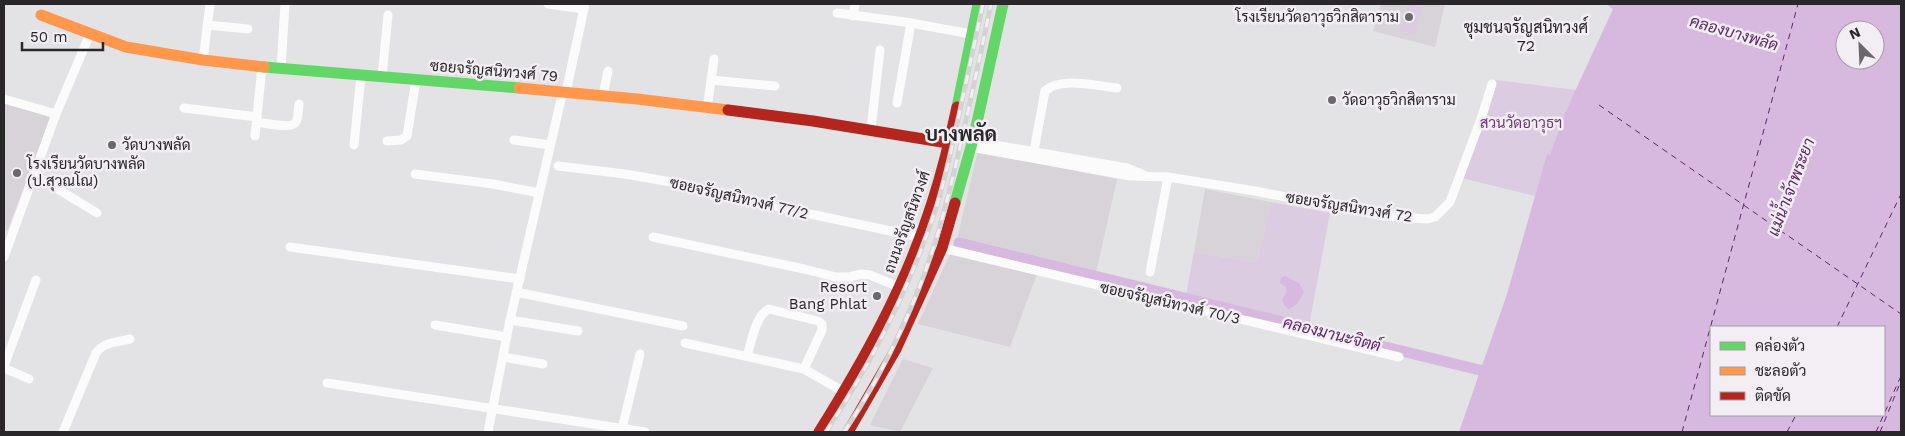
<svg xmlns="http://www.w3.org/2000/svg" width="1905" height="436" viewBox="0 0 1905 436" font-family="'Work Sans',Sarabun,sans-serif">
	<rect width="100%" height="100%" fill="#e3e2e4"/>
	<g fill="#d8d3d9">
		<polygon points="1381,4 1445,4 1435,47 1373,31"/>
		<polygon points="4,103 52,116 7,231 4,229"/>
		<polygon points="978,151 1117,179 1096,273 1042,260 1010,347 918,324 957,239"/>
		<polygon points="1205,189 1271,202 1257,262 1194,252"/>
		<polygon points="903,359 933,368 900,432 870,425"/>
	</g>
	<g fill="#dccce1">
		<polygon points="1407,4 1423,4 1415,35 1400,31"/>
		<polygon points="1496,80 1576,90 1565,113 1550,156 1547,155 1535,196 1462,178"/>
		<polygon points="1271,202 1330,213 1309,326 1186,295 1194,252 1257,262"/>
	</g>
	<g fill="#d7b9df" fill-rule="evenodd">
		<path d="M1606 4H1901V432H1459L1507 294 1547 154 1550 155 1565 113 1613 9ZM1845 30H1875V60H1845ZM1711 327H1884V415H1711Z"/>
		<polygon points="1285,276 1299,283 1304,292 1297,304 1289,309 1284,305 1282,299 1286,294 1286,287 1280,283 1281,278"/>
	</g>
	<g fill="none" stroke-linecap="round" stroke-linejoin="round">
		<polyline stroke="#d7b9df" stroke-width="11" points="959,243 1496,374"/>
		<g stroke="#5c2868" stroke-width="1" stroke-dasharray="6 5" stroke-linecap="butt">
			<polyline points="1599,105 1901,314"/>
			<polyline points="1837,327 1901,194"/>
			<polyline points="1682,432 1798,4"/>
			<polyline points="1787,432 1796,415"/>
			<polyline points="1876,432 1901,376"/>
			<polyline points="1880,432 1901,381"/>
		</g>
		<g stroke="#fbfbfb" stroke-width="9">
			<polyline points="548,4 584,9"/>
			<polyline points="837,13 905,22 971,34"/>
			<polyline points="853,16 855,4"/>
			<polyline points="207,25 248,29"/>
			<polyline points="203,60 210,4"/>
			<polyline points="281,69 285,4"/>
			<polyline points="382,77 388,15"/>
			<polyline points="711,80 775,86"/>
			<polyline points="566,92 585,4"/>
			<polyline points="603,96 608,71"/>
			<polyline points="4,99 56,114"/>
			<polyline points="897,103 911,23"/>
			<polyline points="184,108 257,117"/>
			<polyline points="707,109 714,59"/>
			<path d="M257 122C264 123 289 128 294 124 299 121 298 109 299 104"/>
			<polyline points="871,129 880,50"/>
			<polyline points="255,136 262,67"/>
			<polyline points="514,140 550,145"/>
			<polyline points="387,141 401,140 407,136 416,80"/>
			<polyline points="972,141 1127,168 1144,175"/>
			<polyline points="354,145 361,76"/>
			<polyline points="971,147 1130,176 1168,177 1255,191 1384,216 1427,219 1435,217 1450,202 1482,116 1492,84"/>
			<path d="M1033 156 1045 91C1060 76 1097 86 1117 88"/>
			<polyline points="558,166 625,174 677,183 796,211 919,237"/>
			<polyline points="33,174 97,213"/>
			<polyline points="415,174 493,184 539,193"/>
			<polyline points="653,237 804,269 836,277 849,277 862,274 870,275 899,287"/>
			<polyline points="290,247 520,279"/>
			<polyline points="942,248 1399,357"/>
			<polyline points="4,257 56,114 90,34"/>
			<polyline points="1150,272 1168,177"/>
			<polyline points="516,292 683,326"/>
			<polyline points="510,320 578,331"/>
			<polyline points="435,325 507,337"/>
			<polyline points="685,343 804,369 844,392"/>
			<path d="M747 356C752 341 755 316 769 309L818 321 822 324V330L804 369"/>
			<polyline points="503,357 543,364"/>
			<polyline points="4,366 36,280"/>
			<polyline points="4,368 29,379"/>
			<polyline points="327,383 645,432"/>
			<polyline points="622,429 640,354"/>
			<path d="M63 432 96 353C104 342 117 342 130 339"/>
			<polyline points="488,432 510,320 563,91"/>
		</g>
		<g stroke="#63d668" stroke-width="11">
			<polyline points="264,67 519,88"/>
			<polyline points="957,107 978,4"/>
			<polyline points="955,203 974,136 1003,4"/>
		</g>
		<g stroke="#ff974d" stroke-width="11">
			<polyline points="41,15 126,47 203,60 264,67"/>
			<polyline points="519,88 637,99 728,110"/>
		</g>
		<g stroke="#b3261e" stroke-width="11">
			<polyline points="728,110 813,121 948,143"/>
			<path d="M819 432C864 360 906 285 932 203 942 172 950 140 957 107"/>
			<polyline points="848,432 896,349 942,248 955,203"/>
		</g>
		<defs>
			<g id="rail">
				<path d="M826 432C872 362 910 288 936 208 946 177 952 146 959 115 967 78 975 41 983 4"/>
				<path d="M844 432C887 368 923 290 943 215 962 145 976 74 991 4"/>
			</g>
		</defs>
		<use href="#rail" stroke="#d4d3d4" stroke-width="5"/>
		<use href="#rail" stroke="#f2eef3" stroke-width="3" stroke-dasharray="9" stroke-linecap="butt"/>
	</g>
	<g fill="#6a686a" stroke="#f2eef3" stroke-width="2">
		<circle cx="1409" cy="17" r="5"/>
		<circle cx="1332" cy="100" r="5"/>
		<circle cx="112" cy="145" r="5"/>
		<circle cx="17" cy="173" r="5"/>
		<circle cx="877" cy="296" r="5"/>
	</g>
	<g text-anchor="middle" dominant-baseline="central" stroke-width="5" stroke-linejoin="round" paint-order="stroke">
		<g font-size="15" fill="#292729" stroke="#f2eef3" text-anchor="start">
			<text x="1399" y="17" text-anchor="end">โรงเรียนวัดอาวุธวิกสิตาราม</text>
			<text x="1342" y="100">วัดอาวุธวิกสิตาราม</text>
			<text x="122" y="145">วัดบางพลัด</text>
			<text x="27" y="164">โรงเรียนวัดบางพลัด<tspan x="27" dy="17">(ป.สุวณโณ)</tspan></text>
			<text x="867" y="287" text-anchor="end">Resort<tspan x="867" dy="17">Bang Phlat</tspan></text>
		</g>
		<g font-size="15" fill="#292729" stroke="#f2eef3">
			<text transform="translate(494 71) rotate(5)">ซอยจรัญสนิทวงศ์ 79</text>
			<text transform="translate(739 198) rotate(13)">ซอยจรัญสนิทวงศ์ 77/2</text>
			<text transform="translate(1349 207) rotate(9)">ซอยจรัญสนิทวงศ์ 72</text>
			<text transform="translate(907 222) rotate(-70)">ถนนจรัญสนิทวงศ์</text>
			<text transform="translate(1170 303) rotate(13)">ซอยจรัญสนิทวงศ์ 70/3</text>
		</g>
		<g font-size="15" fill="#6d387a" stroke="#f2eef3">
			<text x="1521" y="123">สวนวัดอาวุธฯ</text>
		</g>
		<g font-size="16" fill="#292729" stroke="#f2eef3">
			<text x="1526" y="27">ชุมชนจรัญสนิทวงศ์<tspan x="1526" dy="18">72</tspan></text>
		</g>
		<g font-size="16" font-style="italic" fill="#5c2868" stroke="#f2eef3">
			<text transform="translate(1734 33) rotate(16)">คลองบางพลัด</text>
			<text transform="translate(1791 187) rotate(-69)">แม่น้ำเจ้าพระยา</text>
			<text transform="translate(1332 334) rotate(14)">คลองมานะจิตต์</text>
		</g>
		<g font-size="20" font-weight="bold" fill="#292729" stroke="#f2eef3">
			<text x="961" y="134">บางพลัด</text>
		</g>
	</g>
	<rect width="1905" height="436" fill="none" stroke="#292729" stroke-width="10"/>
	<rect x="1710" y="326" width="175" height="90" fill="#f2eef3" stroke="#a29ea2"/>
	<rect x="1720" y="342" width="25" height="8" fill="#63d668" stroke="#a29ea2"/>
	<text x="1755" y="351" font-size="15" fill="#292729">คล่องตัว</text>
	<rect x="1720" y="367" width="25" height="8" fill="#ff974d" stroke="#a29ea2"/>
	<text x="1755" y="376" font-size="15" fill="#292729">ชะลอตัว</text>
	<rect x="1720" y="392" width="25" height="8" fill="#b3261e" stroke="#a29ea2"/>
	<text x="1755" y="401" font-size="15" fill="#292729">ติดขัด</text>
	<g transform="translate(1860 45) rotate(336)"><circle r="24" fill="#f2eef3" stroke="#a29ea2"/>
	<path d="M0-4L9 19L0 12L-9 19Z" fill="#6a686a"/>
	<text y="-8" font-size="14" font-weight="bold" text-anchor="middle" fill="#292729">N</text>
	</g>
	<path d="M22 42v8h81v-8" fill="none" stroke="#292729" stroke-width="2.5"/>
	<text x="30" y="42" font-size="15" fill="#292729" stroke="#f2eef3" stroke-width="4" paint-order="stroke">50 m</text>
</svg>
